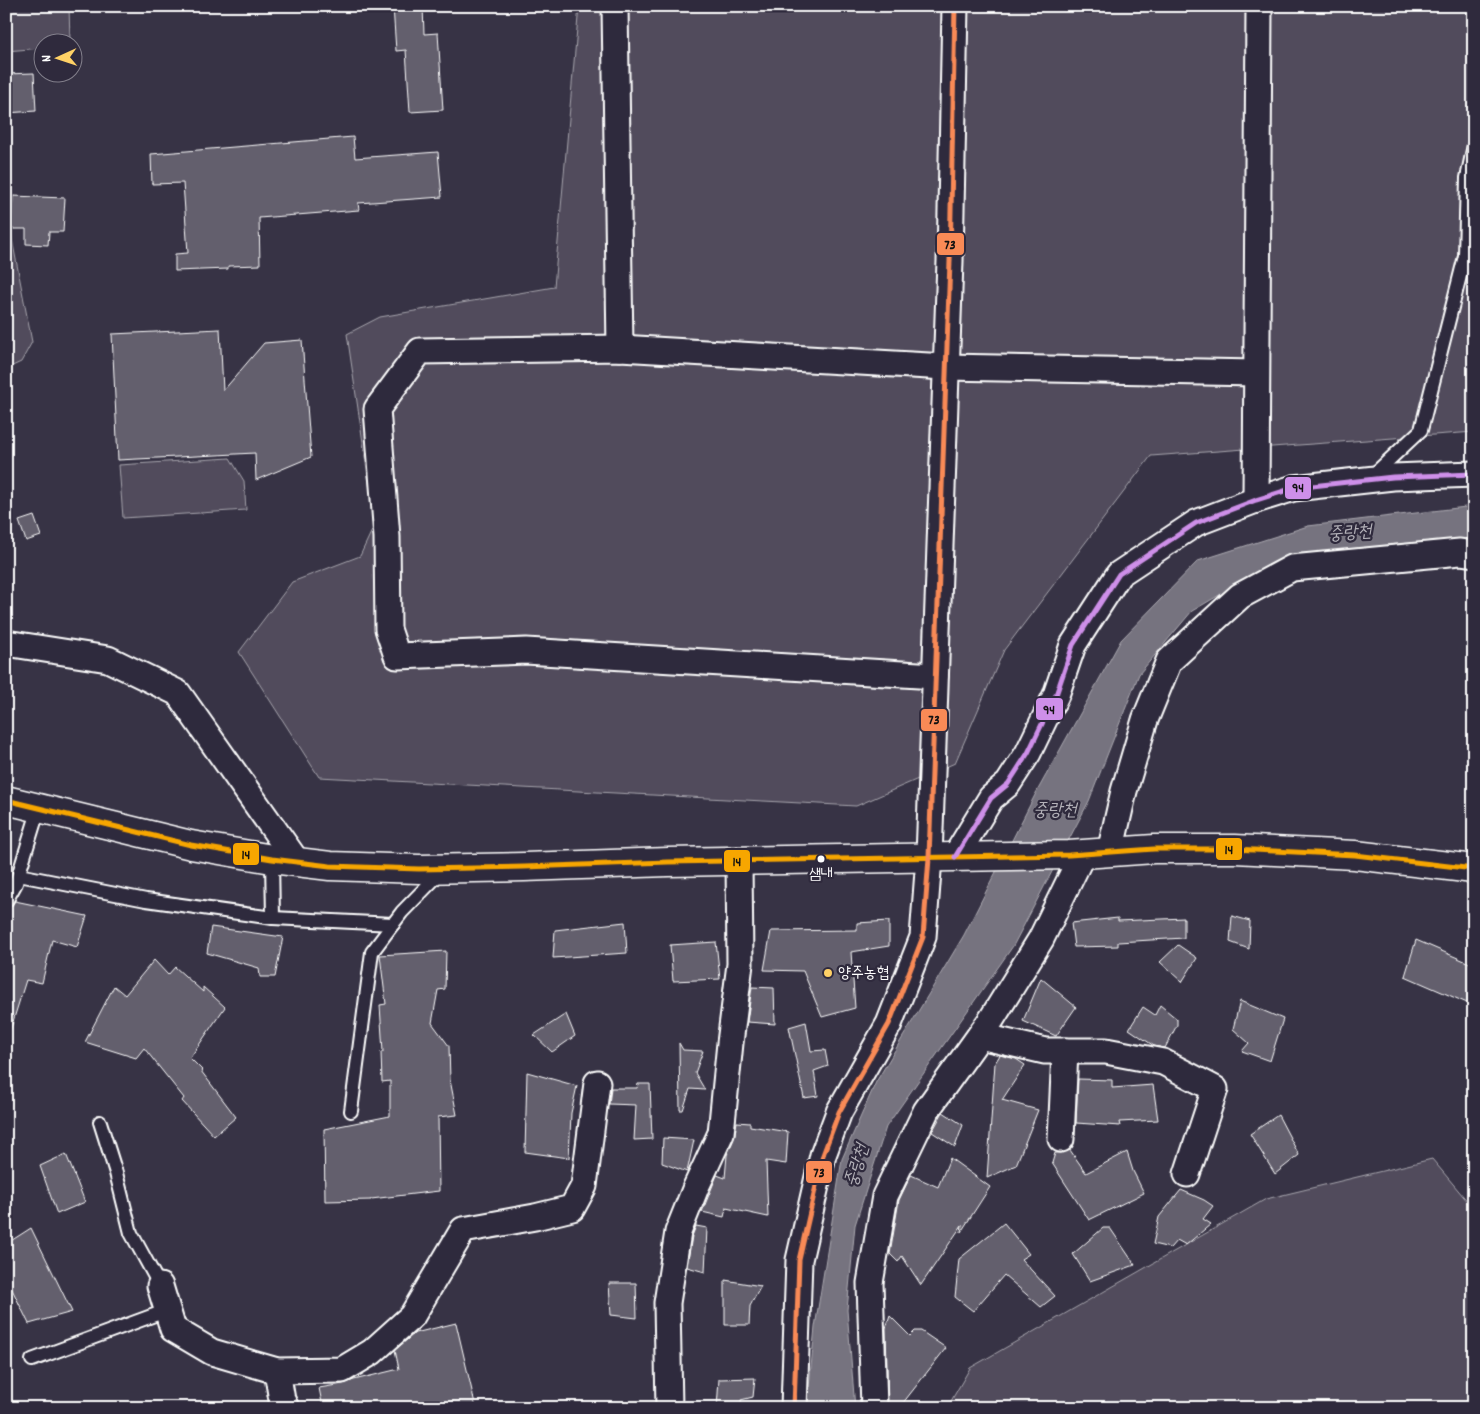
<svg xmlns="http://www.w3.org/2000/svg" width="1480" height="1414" viewBox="0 0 1480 1414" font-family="Dekko,'Poor Story',sans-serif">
	<rect width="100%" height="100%" fill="#373345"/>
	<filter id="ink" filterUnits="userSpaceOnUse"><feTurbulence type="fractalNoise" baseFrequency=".02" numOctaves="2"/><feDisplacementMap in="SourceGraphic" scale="10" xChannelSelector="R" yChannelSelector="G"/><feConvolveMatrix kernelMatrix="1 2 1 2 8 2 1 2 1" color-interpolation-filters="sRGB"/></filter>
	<g filter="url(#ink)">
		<g fill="#514c5c" stroke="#a8a6ae">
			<polygon points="6,6 69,6 70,42 42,42 42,48 6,51"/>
			<polygon points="579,6 1474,6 1474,432 1151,456 1004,650 955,763 856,806 319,777 239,652 292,582 360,556 375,524 347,334 380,317 554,287"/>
			<polygon points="6,174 12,239 32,342 21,362 6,369"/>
			<polygon points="230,458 244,481 246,510 123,518 119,465"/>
			<polygon points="1432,1159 1474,1209 1474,1408 947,1408 970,1368 1266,1199"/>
		</g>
		<polygon fill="#76737f" stroke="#adabb2" points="1474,506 1474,542 1288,555 1192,611 1139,674 1089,801 1013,946 886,1127 855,1225 847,1310 855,1408 807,1408 815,1327 842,1159 876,1082 964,935 1035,795 1121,640 1198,561 1308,526"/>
		<g fill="#635f6d" stroke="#fff">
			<polygon points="393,6 423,6 424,34 438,33 443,110 410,112 406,50 396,51"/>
			<polygon points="34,73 36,111 6,113 6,74"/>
			<polygon points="353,137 355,158 438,152 442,197 358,203 359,210 259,218 260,265 228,266 228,269 175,271 175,254 188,253 183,183 152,184 151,154"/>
			<polygon points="13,196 65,198 63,232 49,232 48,245 26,244 26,229 11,229"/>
			<polygon points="220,329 223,391 264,343 302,340 311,457 256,480 255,453 118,460 112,334"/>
			<polygon points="34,516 41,536 26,541 19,521"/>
			<polygon points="15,901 87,916 77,947 52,940 42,983 26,980 10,1031 6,1030 6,915 9,908"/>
			<polygon points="1232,916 1250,921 1249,949 1230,942"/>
			<polygon points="1118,918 1118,921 1184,918 1184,938 1118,942 1118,946 1074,947 1071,923"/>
			<polygon points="889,921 889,946 851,952 855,1008 822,1017 803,971 764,970 771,931 857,930 857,923"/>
			<polygon points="625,922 627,953 553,958 555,930"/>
			<polygon points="211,927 283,937 275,977 260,977 259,968 207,953"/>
			<polygon points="1416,940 1474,965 1474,1006 1405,976"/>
			<polygon points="716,942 720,979 673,981 670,945"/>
			<polygon points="1178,945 1197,958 1182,982 1160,962"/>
			<polygon points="446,951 445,989 438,990 432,1023 449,1046 450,1080 457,1115 438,1117 439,1191 371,1199 371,1200 325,1201 324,1129 390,1116 390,1081 382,1082 381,1052 383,1052 380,1005 386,1004 380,955"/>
			<polygon points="154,960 168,975 175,967 203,992 203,987 225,1007 190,1058 202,1070 201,1071 236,1117 214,1136 182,1101 184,1098 144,1048 136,1058 85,1042 114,986 125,995"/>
			<polygon points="1041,978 1076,1007 1056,1036 1023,1021"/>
			<polygon points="752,987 774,988 775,1024 747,1022"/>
			<polygon points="1240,1001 1283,1019 1270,1061 1242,1051 1249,1043 1233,1029"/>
			<polygon points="1160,1005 1177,1019 1177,1025 1165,1048 1154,1046 1129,1029 1143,1007 1155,1015"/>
			<polygon points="566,1014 575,1036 552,1052 534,1035"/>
			<polygon points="806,1022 811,1051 825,1050 828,1066 814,1071 818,1096 804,1098 789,1027"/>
			<polygon points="679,1043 683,1050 703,1051 695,1073 705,1090 690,1089 683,1110 680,1110"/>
			<polygon points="1000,1055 1016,1059 1025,1065 1002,1100 1038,1110 1016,1165 987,1178 995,1063"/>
			<polygon points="527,1072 577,1086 571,1113 569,1158 525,1152"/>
			<polygon points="1078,1079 1112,1080 1112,1088 1153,1085 1158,1120 1119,1122 1120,1126 1076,1123"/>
			<polygon points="638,1084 650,1084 652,1139 634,1140 636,1105 609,1104 611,1088 637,1088"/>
			<polygon points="943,1112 963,1125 955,1147 932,1132"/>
			<polygon points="1278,1115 1299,1155 1275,1174 1250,1134"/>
			<polygon points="737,1122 750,1123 750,1126 788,1132 786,1164 766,1161 768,1217 726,1208 724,1217 702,1212 717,1175 725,1178 727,1155 734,1139"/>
			<polygon points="663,1138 694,1140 687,1172 662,1163"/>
			<polygon points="1070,1150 1086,1173 1127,1152 1133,1171 1144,1193 1089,1220 1052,1163 1055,1153 1061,1153"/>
			<polygon points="66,1154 85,1202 57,1214 40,1166"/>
			<polygon points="950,1158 990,1187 961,1232 962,1225 921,1285 902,1256 898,1262 890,1254 899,1200 911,1175 938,1187"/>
			<polygon points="1181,1190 1204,1200 1213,1206 1203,1219 1211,1224 1186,1245 1177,1240 1170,1248 1153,1244 1159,1217"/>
			<polygon points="1004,1223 1029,1254 1021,1259 1055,1296 1041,1307 1004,1275 973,1311 955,1297 959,1259"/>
			<polygon points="696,1226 707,1228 705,1272 687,1267 692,1236"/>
			<polygon points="31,1228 72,1312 29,1324 6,1277 6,1244"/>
			<polygon points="1103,1228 1110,1228 1135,1265 1090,1281 1073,1254"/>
			<polygon points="725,1280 761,1286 750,1306 749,1325 725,1325"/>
			<polygon points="609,1283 636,1283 637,1318 611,1315"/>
			<polygon points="890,1316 910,1336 915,1331 921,1331 946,1348 899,1408 888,1408 886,1328"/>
			<polygon points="456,1323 476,1408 323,1408 319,1388 343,1384 354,1380 399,1369 395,1350 415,1333"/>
			<polygon points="755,1378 753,1397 741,1400 742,1408 717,1408 719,1379"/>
		</g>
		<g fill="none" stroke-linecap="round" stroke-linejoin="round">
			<defs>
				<g id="service">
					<polyline points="1372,476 1421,430 1465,256 1467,178 1474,145"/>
					<polyline points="19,875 146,900 273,918 272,859"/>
					<polyline points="6,901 16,883 39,808"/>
					<polyline points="273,918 393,924"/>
					<polyline points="351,1111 372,952 402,912 442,871"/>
					<polyline points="100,1122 116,1173 131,1233 160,1286"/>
					<polyline points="32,1360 168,1310"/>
				</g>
				<g id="minor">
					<polyline points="615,6 620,348"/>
					<polyline points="1256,500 1259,6"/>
					<polyline points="6,643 108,659 178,693 297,862"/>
					<polyline points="935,676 526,651 397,656 388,629 387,537 377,409 420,351 620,348 946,367 1256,373"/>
					<polyline points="1110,852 1124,791 1145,720 1169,661 1240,596 1292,568 1460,552 1474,554"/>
					<polyline points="955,857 991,798 1008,784 1028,753 1056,695 1073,645 1119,574 1196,523 1256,500 1294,488 1393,477 1474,474"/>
					<polyline points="980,1036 1045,1051 1106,1051 1163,1062 1215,1089 1187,1174"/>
					<polyline points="1061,1139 1065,1051"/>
					<polyline points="160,1286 173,1329 212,1352 277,1371 342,1370 372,1352 412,1316 463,1230 535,1217 572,1208 584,1186 597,1083"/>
					<polyline points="277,1371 282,1400 286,1408"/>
					<polyline points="669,1408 667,1303 678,1232 696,1187 721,1133 730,1043 740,964 739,861"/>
					<polyline points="794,1408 799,1260 823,1155 839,1112 889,1024 923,937 929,858 950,261 955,6"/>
					<polyline points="874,1408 870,1283 885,1196 926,1111 991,1020 1041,939 1082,855"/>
				</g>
				<polyline id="secondary" points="6,800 191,845 272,859 330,866 419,869 524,867 668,862 1069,855 1154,849 1235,849 1355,855 1474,869"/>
			</defs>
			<use href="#service" stroke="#fff" stroke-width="16"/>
			<use href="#minor" stroke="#fff" stroke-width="29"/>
			<use href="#secondary" stroke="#fff" stroke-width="31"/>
			<use href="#service" stroke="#2f2a3d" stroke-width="12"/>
			<use href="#minor" stroke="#2f2a3d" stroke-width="25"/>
			<use href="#secondary" stroke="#2f2a3d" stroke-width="28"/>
			<defs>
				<polyline id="bus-1" points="6,800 191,845 272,859 330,866 419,869 524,867 668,862 1069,855 1154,849 1235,849 1355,855 1474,869"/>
				<polyline id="bus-2" points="955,857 991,798 1008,784 1028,753 1056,695 1073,645 1119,574 1196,523 1256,500 1294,488 1393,477 1474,474"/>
				<polyline id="bus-3" points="794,1408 799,1260 823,1155 839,1112 889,1024 923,937 929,858 950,261 955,6"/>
			</defs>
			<use href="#bus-1" stroke="#2f2a3d" stroke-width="9"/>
			<use href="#bus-2" stroke="#2f2a3d" stroke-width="9"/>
			<use href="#bus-3" stroke="#2f2a3d" stroke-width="9"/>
			<use href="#bus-1" stroke="#f7a600" stroke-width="5"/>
			<use href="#bus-2" stroke="#ce8fe9" stroke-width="5"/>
			<use href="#bus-3" stroke="#f98a56" stroke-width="5"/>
		</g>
	</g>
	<circle fill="#fff" stroke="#2f2a3d" stroke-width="2" cx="821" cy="859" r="4.5"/>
	<circle fill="#ffd166" stroke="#2f2a3d" stroke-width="2" cx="828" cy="973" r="5"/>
	<g text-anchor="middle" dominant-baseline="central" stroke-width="4.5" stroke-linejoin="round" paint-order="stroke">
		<g font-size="15" fill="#fff" stroke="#2f2a3d">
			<text x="821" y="875">샘내</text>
		</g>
		<g font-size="16" fill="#fff" stroke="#2f2a3d" text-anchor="start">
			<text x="838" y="973">양주농협</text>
		</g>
		<g font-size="18" font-style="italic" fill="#b4b2b9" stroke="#2f2a3d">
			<text transform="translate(1350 534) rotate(-4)">중랑천</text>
			<text x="1055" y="811">중랑천</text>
			<text transform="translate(858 1166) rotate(-73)">중랑천</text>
		</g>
	</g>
	<g stroke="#2f2a3d" stroke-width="2">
		<rect x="936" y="232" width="29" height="24" rx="5" fill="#f98a56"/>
		<rect x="1284" y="476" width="28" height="24" rx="5" fill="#ce8fe9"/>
		<rect x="1035" y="697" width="29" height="24" rx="5" fill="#ce8fe9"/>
		<rect x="920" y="708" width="28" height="24" rx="5" fill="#f98a56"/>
		<rect x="1215" y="837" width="28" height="24" rx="5" fill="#f7a600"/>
		<rect x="232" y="842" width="28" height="24" rx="5" fill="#f7a600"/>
		<rect x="723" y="849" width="28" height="24" rx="5" fill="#f7a600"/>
		<rect x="805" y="1160" width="28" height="24" rx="5" fill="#f98a56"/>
	</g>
	<g font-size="14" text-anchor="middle" font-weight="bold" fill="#111">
		<text x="950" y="249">73</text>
		<text x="1298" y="492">94</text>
		<text x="1049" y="714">94</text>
		<text x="934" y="724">73</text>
		<text x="1229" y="854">14</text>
		<text x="246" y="859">14</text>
		<text x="737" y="866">14</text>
		<text x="819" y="1177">73</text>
	</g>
	<rect width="1480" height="1414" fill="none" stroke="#2f2a3d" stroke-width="25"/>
	<rect x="12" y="12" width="1455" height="1389" fill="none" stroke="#fff" stroke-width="2" filter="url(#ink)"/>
	<g transform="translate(58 58) rotate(267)"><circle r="24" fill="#2f2a3d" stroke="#827f8b"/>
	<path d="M0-4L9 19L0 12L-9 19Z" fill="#ffd166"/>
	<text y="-8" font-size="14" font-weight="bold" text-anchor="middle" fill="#ffffff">N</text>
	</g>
</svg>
